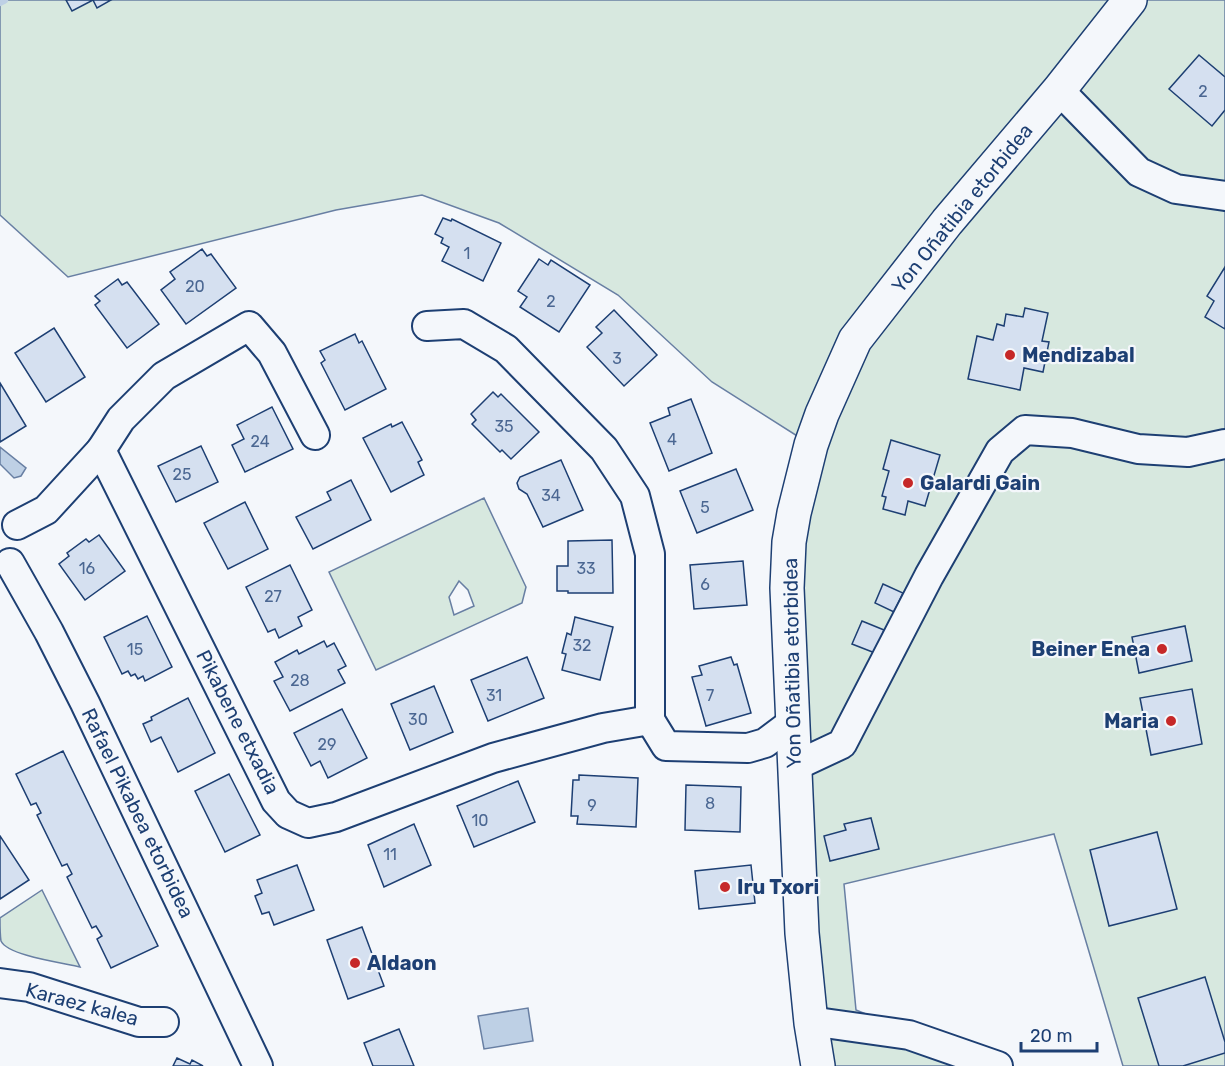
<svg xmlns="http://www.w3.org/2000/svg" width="1225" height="1066" viewBox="0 0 1225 1066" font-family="Rubik,sans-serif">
	<rect width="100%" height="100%" fill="#f4f7fb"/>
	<g fill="#d7e8df" stroke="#687fa3" stroke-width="1.5" fill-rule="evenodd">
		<polygon points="0,0 1225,0 1225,1066 1123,1066 1054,834 844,884 856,1010 994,1066 818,1066 801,899 802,439 712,382 618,295 499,223 422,195 336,210 68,277 0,215"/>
		<path d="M484 498 526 587 522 603 376 670 329 572ZM459 581 468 590 474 606 454 615 449 597Z"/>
		<path d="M42 890 80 967C64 963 8 956 1 941 0 935 0 925 0 918Z"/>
	</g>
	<g fill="#bed0e5" stroke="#687fa3" stroke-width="1.5">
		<polygon points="0,447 26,468 21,476 14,478 0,464"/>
		<polygon points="528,1008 533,1041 484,1049 478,1016"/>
	</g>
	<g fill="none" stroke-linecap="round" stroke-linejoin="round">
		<polyline stroke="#bed0e5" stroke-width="8" points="0,2 4,0"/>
	</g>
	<g fill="#d5e0f0" stroke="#1d3f73" stroke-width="1.5">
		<polygon points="66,0 93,0 72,11"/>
		<polygon points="93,0 111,0 97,8"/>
		<polygon points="1199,55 1225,77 1225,110 1212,126 1169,89"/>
		<polygon points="443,218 451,221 452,219 501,243 483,281 442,261 449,247 441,243 443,238 435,234"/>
		<polygon points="202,249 207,256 211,254 236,288 186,324 161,290 175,279 170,272"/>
		<polygon points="539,259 548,265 551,260 590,285 559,332 520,307 527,297 518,291"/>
		<polygon points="1225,267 1225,329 1205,317 1214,301 1207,296"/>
		<polygon points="118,279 122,285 127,282 159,324 127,348 95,305 100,301 95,296"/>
		<polygon points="1025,308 1048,313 1042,341 1049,342 1043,372 1024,368 1020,390 968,379 977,336 993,340 997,324 1004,326 1006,314 1023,317"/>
		<polygon points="614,310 657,355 624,386 587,347 602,333 596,327"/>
		<polygon points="54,328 85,377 46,402 15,353"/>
		<polygon points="355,334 359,343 362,341 386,389 345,410 321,363 325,360 320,351"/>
		<polygon points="0,383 26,426 0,442"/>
		<polygon points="493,392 498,397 501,394 539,432 511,459 502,450 500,452 472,424 476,420 471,414"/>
		<polygon points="691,399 712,453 669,471 650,423 670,415 668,408"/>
		<polygon points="272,407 293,449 245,472 232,445 244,439 237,425"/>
		<polygon points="402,422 422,460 418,462 424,475 391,492 363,438 391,424 392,427"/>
		<polygon points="891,440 940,455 925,506 908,501 905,515 883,509 886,497 882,496 889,471 883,469"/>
		<polygon points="201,446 218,482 176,502 158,466"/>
		<polygon points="561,460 583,510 543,527 527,494 519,489 517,483 520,477"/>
		<polygon points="736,469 753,510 697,533 680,491"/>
		<polygon points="351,480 371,520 313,549 296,517 331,500 327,492"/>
		<polygon points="245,502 268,549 228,569 204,523"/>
		<polygon points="99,535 125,571 85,600 59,564 69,556 67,553 86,539 89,542"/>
		<polygon points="612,540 613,593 568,593 568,591 557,591 557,566 568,566 568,541"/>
		<polygon points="743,561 747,605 694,609 690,565"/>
		<polygon points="290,565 312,610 298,617 302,626 279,638 275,629 268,632 246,587"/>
		<polygon points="883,584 903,593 894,612 875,603"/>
		<polygon points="147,616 172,667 145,681 143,676 138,679 135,674 131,676 128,671 122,674 104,637"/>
		<polygon points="575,617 613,627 600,680 562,670 566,654 562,653 567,633 571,635"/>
		<polygon points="862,621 884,630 875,653 852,644"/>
		<polygon points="1185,626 1192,661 1139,673 1132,637"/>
		<polygon points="324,641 327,647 334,643 346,666 338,670 345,683 290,711 274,681 283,677 275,662 297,650 299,654"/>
		<polygon points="527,657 544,698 488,721 471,680"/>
		<polygon points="731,657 734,665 737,664 751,713 706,726 692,677 702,675 699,666"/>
		<polygon points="434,686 453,732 410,750 391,704"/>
		<polygon points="1192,689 1202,744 1151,755 1140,698"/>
		<polygon points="188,698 215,753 178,772 161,737 151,742 143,724 152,720 151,717"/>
		<polygon points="342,709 367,758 328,778 320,761 311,766 294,733"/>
		<polygon points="63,751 158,946 111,968 97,939 102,936 96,926 92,928 67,877 72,874 67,864 62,866 37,815 41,813 36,803 31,805 16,774"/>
		<polygon points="229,774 260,835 225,852 195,791"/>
		<polygon points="579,775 638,778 636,827 577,824 578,816 571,816 573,780 579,780"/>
		<polygon points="518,781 535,822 474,847 457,806"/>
		<polygon points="686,785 741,787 740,832 685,830"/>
		<polygon points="871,818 879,849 830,861 824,836 846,830 844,824"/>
		<polygon points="414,824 431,865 384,887 368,845"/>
		<polygon points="1157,832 1177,909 1109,926 1090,850"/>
		<polygon points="0,836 29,880 0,899"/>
		<polygon points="297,865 314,910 274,925 269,912 262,914 255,896 262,893 257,880"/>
		<polygon points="751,865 755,903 699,909 695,871"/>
		<polygon points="362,927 384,986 348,999 327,940"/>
		<polygon points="1205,977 1225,1042 1225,1053 1183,1066 1159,1066 1138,998"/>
		<polygon points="399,1029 414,1066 373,1066 364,1043"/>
		<polygon points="177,1058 190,1064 192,1060 203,1066 173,1066"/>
	</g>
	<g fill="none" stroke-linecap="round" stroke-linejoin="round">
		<defs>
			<g id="minor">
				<polyline points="1059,90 1139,172 1176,189 1225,196"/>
				<polyline points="427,326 464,324 506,349 604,449 635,496 650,554 650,720 666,746 748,748 765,743 793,722"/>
				<polyline points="101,450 276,801 288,814 308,823 336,817 493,758 603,728 650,720"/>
				<polyline points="17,525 46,510 101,450 121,419 164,376 249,326 272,353 315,435"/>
				<polyline points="10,563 49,632 85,703 258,1066"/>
				<polyline points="795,766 842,744 929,576 1000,451 1025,430 1072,433 1138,449 1188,452 1225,444"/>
				<polyline points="0,983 29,987 139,1022 164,1022"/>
				<polyline points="811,1023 824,1023 909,1035 998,1066"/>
			</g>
			<polyline id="major" points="818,1066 811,1023 802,933 787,588 789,542 794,513 811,445 822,414 855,340 947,222 1059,90 1130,0"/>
		</defs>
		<use href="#minor" stroke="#1d3f73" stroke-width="32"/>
		<use href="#major" stroke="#1d3f73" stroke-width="36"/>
		<use href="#minor" stroke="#f4f7fb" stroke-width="28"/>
		<use href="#major" stroke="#f4f7fb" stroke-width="33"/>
	</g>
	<g fill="#c62828" stroke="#f4f7fb" stroke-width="2">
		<circle cx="1010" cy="355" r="6"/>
		<circle cx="908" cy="483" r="6"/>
		<circle cx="1162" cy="649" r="6"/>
		<circle cx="1171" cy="721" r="6"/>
		<circle cx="725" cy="887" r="6"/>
		<circle cx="355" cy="963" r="6"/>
	</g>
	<g text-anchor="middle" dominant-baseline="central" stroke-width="4.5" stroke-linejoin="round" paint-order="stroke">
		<g font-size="16" fill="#4b6792">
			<text x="1203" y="91">2</text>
			<text x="467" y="253">1</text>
			<text x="195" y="286">20</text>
			<text x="551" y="301">2</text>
			<text x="617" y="358">3</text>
			<text x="504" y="426">35</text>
			<text x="672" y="439">4</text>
			<text x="260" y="441">24</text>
			<text x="182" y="474">25</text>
			<text x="551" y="495">34</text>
			<text x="705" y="507">5</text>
			<text x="87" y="568">16</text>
			<text x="586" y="568">33</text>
			<text x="705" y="584">6</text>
			<text x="273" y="596">27</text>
			<text x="582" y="645">32</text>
			<text x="135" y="649">15</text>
			<text x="300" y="680">28</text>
			<text x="494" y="695">31</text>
			<text x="710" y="695">7</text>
			<text x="418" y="719">30</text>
			<text x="327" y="744">29</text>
			<text x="710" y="803">8</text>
			<text x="592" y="805">9</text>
			<text x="480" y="820">10</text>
			<text x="390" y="854">11</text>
		</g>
		<g font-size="20" fill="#1d3f73" stroke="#f4f7fb">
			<text transform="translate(962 208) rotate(-51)">Yon Oñatibia etorbidea</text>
			<text transform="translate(792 663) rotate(-91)">Yon Oñatibia etorbidea</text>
			<text transform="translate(238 722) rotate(63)">Pikabene etxadia</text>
			<text transform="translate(138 813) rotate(64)">Rafael Pikabea etorbidea</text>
			<text transform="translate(82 1004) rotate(15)">Karaez kalea</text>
		</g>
		<g font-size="20" font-weight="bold" fill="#1d3f73" stroke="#f4f7fb" text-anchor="start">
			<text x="1022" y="355">Mendizabal</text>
			<text x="920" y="483">Galardi Gain</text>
			<text x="1150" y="649" text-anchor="end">Beiner Enea</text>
			<text x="1159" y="721" text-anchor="end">Maria</text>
			<text x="737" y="887">Iru Txori</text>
			<text x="367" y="963">Aldaon</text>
		</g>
	</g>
	<path d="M1021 1042v9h76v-9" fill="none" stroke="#1d3f73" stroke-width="3"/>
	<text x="1030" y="1042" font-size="18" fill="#1d3f73" stroke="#f4f7fb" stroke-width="4.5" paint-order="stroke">20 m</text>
</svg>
